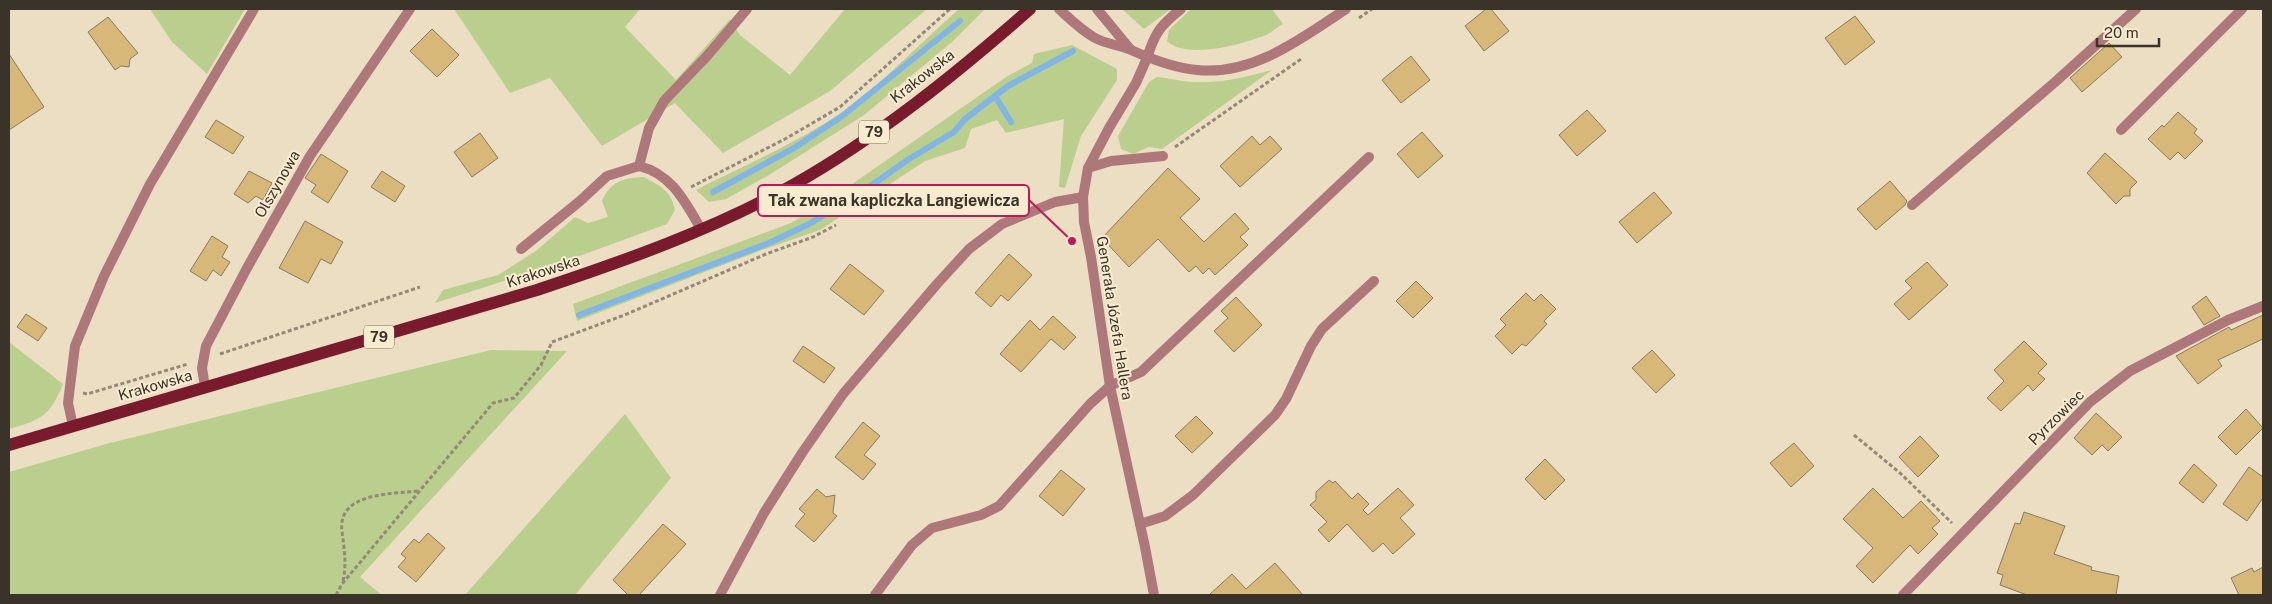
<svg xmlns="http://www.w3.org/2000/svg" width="2272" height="604" viewBox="0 0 2272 604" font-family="'Public Sans',sans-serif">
	<rect width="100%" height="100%" fill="#ebdec3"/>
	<g fill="#bace8e">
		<polygon points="150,9 245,9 207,74 172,42"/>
		<polygon points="454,9 640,9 625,27 676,80 730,19 740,35 790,75 845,9 927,9 830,91 723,153 675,103 602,146 550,78 510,93"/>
		<path d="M959 9H985L952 42 864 115 769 175 726 199 709 202 696 190C744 166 796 143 841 113 883 83 920 43 959 9Z"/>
		<polygon points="1122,9 1171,9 1144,29"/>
		<path d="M1191 9H1272L1283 24C1277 27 1272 32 1266 35 1244 44 1186 60 1167 41L1169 30Z"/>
		<polygon points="1072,45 1117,69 1117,80 1081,136 1065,188 1059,187 1064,119 1006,133 997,120 971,129 965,148 925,161 820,230 762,250 577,321 573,304 791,223 835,196 1006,77 1032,63 1034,54"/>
		<path d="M1272 70 1162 149 1149 147 1133 154 1121 149 1118 136 1149 82 1157 77C1168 78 1180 81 1191 82 1219 84 1246 77 1272 70Z"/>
		<path d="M644 177C660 186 671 190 675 210L667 224 563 262 435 303 443 290 498 275 536 251 575 217 588 223 608 217 602 201C611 181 623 178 644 177Z"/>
		<path d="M9 342 63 384C50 416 41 420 9 429Z"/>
		<polygon points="491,350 567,351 360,577 382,595 9,595 9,472 110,443"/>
		<polygon points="625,414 671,478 575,595 465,595"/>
	</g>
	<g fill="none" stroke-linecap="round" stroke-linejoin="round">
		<g stroke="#80b5e5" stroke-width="6">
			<polyline points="995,96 1011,122"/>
			<polyline points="713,192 794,148 841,117 960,21"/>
			<polyline points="579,315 769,243 807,225 849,201 909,159 954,132 965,119 1008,86 1073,51"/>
		</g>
	</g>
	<g fill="#d7b878" stroke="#877b63">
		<polygon points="1486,9 1491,9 1509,31 1484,51 1465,26"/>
		<polygon points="1855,16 1875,42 1845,65 1825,38"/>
		<polygon points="108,17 138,53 130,59 129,67 121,66 115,70 88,32"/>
		<polygon points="432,29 459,55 437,77 410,51"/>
		<polygon points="2109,43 2122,57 2082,92 2070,78"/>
		<polygon points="9,54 44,107 9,130"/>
		<polygon points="1411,56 1430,80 1401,103 1382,80"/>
		<polygon points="1587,110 1606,131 1577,156 1559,135"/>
		<polygon points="2178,112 2197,129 2194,133 2203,141 2185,159 2178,152 2170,160 2148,139 2162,125 2164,127"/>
		<polygon points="216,120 244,137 233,154 205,137"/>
		<polygon points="1422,132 1443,156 1418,178 1397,154"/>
		<polygon points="480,133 498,158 472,177 454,152"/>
		<polygon points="1252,136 1260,145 1270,136 1282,149 1240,187 1220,166"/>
		<polygon points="2105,153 2137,182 2130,189 2130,196 2124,196 2116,204 2087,173"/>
		<polygon points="321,154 348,171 328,203 311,192 316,185 305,178"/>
		<polygon points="1168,168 1200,199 1180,218 1204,242 1235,213 1249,229 1240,237 1248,245 1215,275 1209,268 1203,274 1196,266 1189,272 1158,239 1129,267 1102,238"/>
		<polygon points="249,171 272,183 263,200 256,196 248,203 234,194"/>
		<polygon points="382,171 405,186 395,202 371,187"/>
		<polygon points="1890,181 1907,201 1905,205 1876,230 1857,209"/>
		<polygon points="1654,192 1672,213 1637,243 1619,222"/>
		<polygon points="305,221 343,242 331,264 321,259 308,283 279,268"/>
		<polygon points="212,236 228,246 222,257 230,262 221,276 213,270 206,281 190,271"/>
		<polygon points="1009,254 1032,275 1008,301 1001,295 991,307 975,293"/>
		<polygon points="1927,262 1948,285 1909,320 1894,304 1912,288 1905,281"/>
		<polygon points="850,264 884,291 864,315 830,289"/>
		<polygon points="1416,281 1433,298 1413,318 1396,301"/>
		<polygon points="1526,293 1534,301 1541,294 1556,309 1544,321 1547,324 1526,346 1522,344 1512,354 1495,336 1506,325 1500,319"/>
		<polygon points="2206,296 2220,316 2204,325 2192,307"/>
		<polygon points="1236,297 1262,325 1234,352 1214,331 1228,318 1221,311"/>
		<polygon points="26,314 47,328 38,341 17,327"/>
		<polygon points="2263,315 2263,339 2218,360 2222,366 2198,384 2176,356 2229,327 2231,330"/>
		<polygon points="1053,316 1076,337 1064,350 1051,339 1021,372 1000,354 1030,320 1040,330"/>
		<polygon points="2024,341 2047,364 2038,373 2045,379 2033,391 2028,385 2001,411 1987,398 2004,381 1994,370"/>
		<polygon points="803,346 835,368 824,383 793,361"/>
		<polygon points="1652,350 1675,375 1656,393 1632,368"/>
		<polygon points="2246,409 2263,428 2236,455 2218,437"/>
		<polygon points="2096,413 2122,437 2108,451 2102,445 2092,455 2074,438"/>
		<polygon points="1196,416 1213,433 1192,453 1175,436"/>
		<polygon points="863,422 880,436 864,455 876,464 863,480 835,457"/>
		<polygon points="1920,436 1939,456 1918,477 1899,457"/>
		<polygon points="1794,443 1814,466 1791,487 1770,463"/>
		<polygon points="1545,459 1565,480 1545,500 1525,479"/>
		<polygon points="2194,464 2217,485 2203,503 2179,483"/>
		<polygon points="2249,467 2263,477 2263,498 2247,521 2223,504"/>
		<polygon points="1061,470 1085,489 1063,516 1039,496"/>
		<polygon points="1329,480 1333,483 1335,481 1352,499 1358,493 1369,504 1363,510 1368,515 1398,488 1414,505 1400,518 1415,534 1393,554 1383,543 1373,552 1347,524 1329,542 1318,530 1327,522 1310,505 1316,500 1316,492"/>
		<polygon points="1873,488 1903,518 1921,501 1940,521 1932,528 1938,534 1918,554 1910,545 1873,583 1856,566 1873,548 1843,519"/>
		<polygon points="817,489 826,497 835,495 833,513 837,516 814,542 795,526 805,514 799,509"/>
		<polygon points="2024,512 2065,526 2054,554 2092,567 2091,570 2119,576 2116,595 2027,595 2000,585 2003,575 1997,573 2015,523 2020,524"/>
		<polygon points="663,524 686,544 639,595 628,595 613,580"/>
		<polygon points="428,533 445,548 416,582 398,567 406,558 401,554 414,539 419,543"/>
		<polygon points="1275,563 1303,595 1209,595 1232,574 1246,589"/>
		<polygon points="2263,567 2263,595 2239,595 2231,578 2252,568 2254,572"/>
	</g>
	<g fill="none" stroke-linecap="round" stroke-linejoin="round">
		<g stroke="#938976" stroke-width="3" stroke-dasharray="4 2.5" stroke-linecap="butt">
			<polyline points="1359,18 1372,9"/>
			<polyline points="1175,147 1301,59"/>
			<polyline points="691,187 785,139 840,107 950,9"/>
			<polyline points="220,354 420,287"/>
			<polyline points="83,393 87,394 188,364"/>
			<polyline points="1854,435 1900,473 1952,523"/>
			<path d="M343 581C347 564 344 548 342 531 337 492 393 494 418 491"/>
			<polyline points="336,595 342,584 493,403 514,398 541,365 552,342 627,314 766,254 813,237 836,225"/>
		</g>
		<g stroke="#ae787b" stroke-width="10">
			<path d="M1147 58C1155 32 1161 25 1181 9"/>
			<polyline points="2121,130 2242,9"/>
			<polyline points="1088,168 1111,161 1163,156"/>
			<polyline points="1912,205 2054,83 2136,9"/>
			<path d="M701 229C685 202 672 174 639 166L649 128 664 101 707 56 747 9"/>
			<polyline points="521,249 580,201 607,176 639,166"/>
			<polyline points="73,426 68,403 75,346 104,276 150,184 254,9"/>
			<polyline points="1140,524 1165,516 1193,495 1275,415 1286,399 1311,346 1322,329 1374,281"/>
			<polyline points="720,595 764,513 802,453 843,394 937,284 969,249 1002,224 1055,202 1083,197"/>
			<polyline points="875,595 912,545 932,528 981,515 999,506 1090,404 1110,386 1141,372 1369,157"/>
		</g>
		<g stroke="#ae787b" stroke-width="10">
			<polyline points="1147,58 1136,83 1109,128 1088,168 1083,197 1084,222 1091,257 1110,386 1145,547 1154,595"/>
			<polyline points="205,387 202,368 206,346 247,268 310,156 410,9"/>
			<polyline points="1903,595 2090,402 2130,371 2228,320 2263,306"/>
		</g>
		<g stroke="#ae787b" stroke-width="10">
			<path d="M1059 9C1070 19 1081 30 1095 38 1106 44 1119 45 1131 50 1151 59 1174 68 1197 70 1253 76 1302 38 1346 9"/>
			<polyline points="1097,9 1130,49"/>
		</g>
		<path stroke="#791b2c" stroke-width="12" d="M9 445 537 290C624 261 712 230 793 185 878 137 957 73 1030 9"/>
	</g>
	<g text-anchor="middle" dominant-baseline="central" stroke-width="4" stroke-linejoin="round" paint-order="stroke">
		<g fill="#f8ebd0" stroke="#726a5b" stroke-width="1">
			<rect x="859" y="120.5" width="30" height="23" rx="4"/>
			<rect x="364" y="325.5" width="30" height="23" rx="4"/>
		</g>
		<g font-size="14" font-weight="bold" fill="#393329">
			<text x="874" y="132">79</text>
			<text x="379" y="337">79</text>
		</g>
		<g font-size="15" fill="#393329" stroke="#f8ebd0">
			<text transform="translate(922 76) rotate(-38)">Krakowska</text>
			<text transform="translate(277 184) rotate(-60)">Olszynowa</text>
			<text transform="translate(543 271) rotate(-18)">Krakowska</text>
			<text transform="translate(1115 318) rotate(81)">Generała Józefa Hallera</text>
			<text transform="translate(155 385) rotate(-16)">Krakowska</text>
			<text transform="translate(2056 417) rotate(-45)">Pyrzowiec</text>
		</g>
	</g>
	<path fill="none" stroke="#c2185b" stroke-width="2" d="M1072 241L1029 200"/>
	<circle fill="#c2185b" stroke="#f8ebd0" stroke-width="2" cx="1072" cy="241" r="5"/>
	<rect fill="#f8ebd0" stroke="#c2185b" stroke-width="2" x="758" y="185" width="271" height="31" rx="5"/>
	<g font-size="16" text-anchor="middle" font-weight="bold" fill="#393329">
		<text x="894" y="206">Tak zwana kapliczka Langiewicza</text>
	</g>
	<rect width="2272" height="604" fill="none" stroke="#393329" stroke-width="20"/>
	<path d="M2097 38v8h62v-8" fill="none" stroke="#393329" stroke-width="2.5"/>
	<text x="2104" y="38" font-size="15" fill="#393329" stroke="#f8ebd0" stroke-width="4" paint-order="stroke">20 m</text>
</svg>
